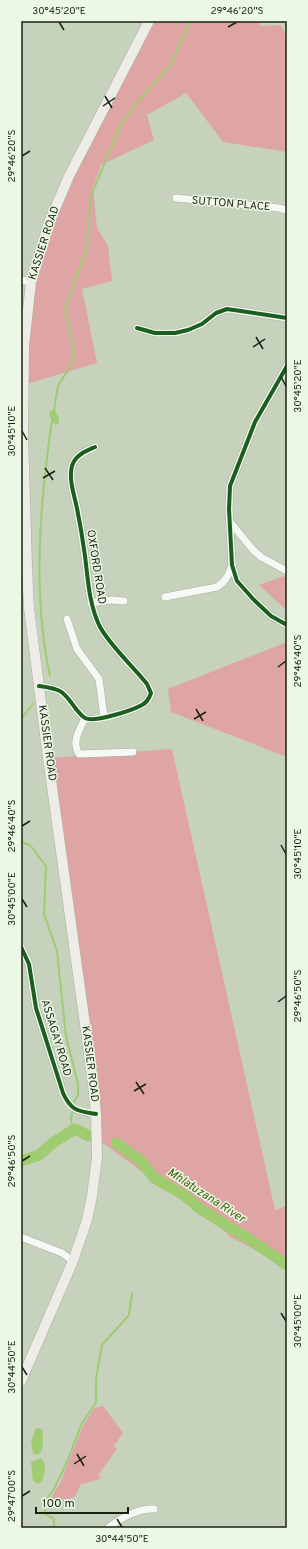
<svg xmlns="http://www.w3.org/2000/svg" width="308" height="1549" viewBox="0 0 308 1549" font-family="Overpass,sans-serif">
	<rect width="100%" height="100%" fill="#c6d2bc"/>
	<g fill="#dfa5a5">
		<polygon points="149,21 259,21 261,26 281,25 287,37 287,152 223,142 186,93 147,115 154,140 101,165 93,188 97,228 108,246 112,281 82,289 97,363 23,385 24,338 49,223"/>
		<polygon points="287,575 287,611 259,585"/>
		<polygon points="287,642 287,757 171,712 168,689"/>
		<polygon points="172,749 275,1210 287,1206 287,1266 228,1236 227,1233 97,1139 48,758"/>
		<polygon points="103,1406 123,1433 114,1446 117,1449 98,1475 101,1479 81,1484 74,1498 49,1501 60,1483 82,1428 94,1408"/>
	</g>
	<g fill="#9fcc70">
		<polygon points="54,409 55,410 59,419 59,423 56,425 54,424 50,417 49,412"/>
		<path d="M36 1428 42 1429C43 1438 45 1448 38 1455L33 1453 31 1442Z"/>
		<polygon points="40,1458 44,1461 45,1471 42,1481 38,1484 33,1481 31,1462"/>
	</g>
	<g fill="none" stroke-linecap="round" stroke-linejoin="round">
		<g stroke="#9fcc70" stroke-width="2">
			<polyline points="54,410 58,386 71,365 74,352 65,308 87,248 91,196 121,124 141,98 171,65 190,21"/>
			<path d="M50 676C32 594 40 503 52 420"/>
			<polyline points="21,719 33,704"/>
			<polyline points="21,842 30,845 46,866 44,914 57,951 66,1036 78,1084 78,1095 74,1102"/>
			<polyline points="72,1113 71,1120 74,1130"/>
			<polyline points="165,1190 167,1185"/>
			<polyline points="54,1528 54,1519 45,1514 45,1503 48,1497 53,1491 67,1462 81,1425 96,1402 96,1379 102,1345 129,1315 132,1293"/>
		</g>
		<g stroke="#9fcc70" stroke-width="11">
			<polyline points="116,1143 141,1161 154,1178 184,1195 199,1208 252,1241 287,1265"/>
			<polyline points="21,1161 39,1155 54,1142 75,1129 89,1136"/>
		</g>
		<defs>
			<g id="minor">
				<polyline points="176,198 279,208 287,210"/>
				<polyline points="21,280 31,282"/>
				<polyline points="137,328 155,333 175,333 188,330 202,324 216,313 227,309 287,318"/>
				<polyline points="287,366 255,422 230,486 229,509 232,565 237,581 254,600 271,616 287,625"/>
				<polyline points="230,522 254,551 261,557 287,571"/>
				<path d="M165 597 217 587C226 581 229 575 232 565"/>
				<polyline points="91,603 111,600 124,601"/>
				<polyline points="67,619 77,649 99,679 104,717"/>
				<path d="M39 686C62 689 63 691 76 709 79 712 81 716 85 718 94 723 133 710 142 705 146 703 149 699 151 693L147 684C133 666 109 645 99 625 89 603 88 580 85 556 83 542 81 528 78 514 76 499 68 481 72 466 75 455 86 451 95 447"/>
				<path d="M85 718C80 729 71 742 79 754L133 752"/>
				<path d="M21 947 29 964 36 1008 63 1093C71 1111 78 1111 96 1114"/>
				<polyline points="21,1237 62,1253 73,1261"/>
				<path d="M108 1528C121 1518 137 1508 154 1509"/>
			</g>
			<polyline id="secondary" points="21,1381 73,1261 87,1220 92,1196 97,1157 96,1114 93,1082 48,758 29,608 27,567 23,434 24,345 31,282 49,223 69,176 149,21"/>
		</defs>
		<use href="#minor" stroke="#a7b09f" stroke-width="8"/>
		<use href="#secondary" stroke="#a7b09f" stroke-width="11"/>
		<use href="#minor" stroke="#f6f8f5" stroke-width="7"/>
		<use href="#secondary" stroke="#edece6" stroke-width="10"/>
		<defs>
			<g id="cycleway">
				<polyline points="137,328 155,333 175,333 188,330 202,324 216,313 227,309 287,318"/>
				<polyline points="287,366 255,422 230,486 229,509 232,565 237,581 254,600 271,616 287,625"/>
				<path d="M39 686C62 689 63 691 76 709 79 712 81 716 85 718 94 723 133 710 142 705 146 703 149 699 151 693L147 684C133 666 109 645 99 625 89 603 88 580 85 556 83 542 81 528 78 514 76 499 68 481 72 466 75 455 86 451 95 447"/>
				<path d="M21 947 29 964 36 1008 63 1093C71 1111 78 1111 96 1114"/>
			</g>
		</defs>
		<use href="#cycleway" stroke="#ecf8e3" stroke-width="6"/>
		<use href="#cycleway" stroke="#1b5e20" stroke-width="4"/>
	</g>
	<path fill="none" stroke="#1a2213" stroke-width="1.5" d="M59 22 64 30M228 27 237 22M105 96 112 108M103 106 115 98M22 156 30 151M256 337 263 349M253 347 265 339M281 377 286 386M22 431 27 440M45 468 53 480M43 478 55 471M278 667 286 661M196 709 203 721M194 719 206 712M22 826 30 821M281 845 286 854M22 899 27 907M278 1002 286 996M136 1082 144 1094M134 1091 146 1084M22 1161 30 1156M281 1313 286 1321M22 1367 27 1375M77 1454 84 1466M74 1464 86 1456M22 1496 30 1491M117 1519 122 1527"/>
	<g text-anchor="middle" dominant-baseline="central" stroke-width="3" stroke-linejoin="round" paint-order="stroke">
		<g font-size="11" fill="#1a2213" stroke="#ecf8e3">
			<text transform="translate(231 204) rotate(5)">SUTTON PLACE</text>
			<text transform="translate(44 243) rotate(-72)">KASSIER ROAD</text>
			<text transform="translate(96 567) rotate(81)">OXFORD ROAD</text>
			<text transform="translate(47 743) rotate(82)">KASSIER ROAD</text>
			<text transform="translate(56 1038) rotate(73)">ASSAGAY ROAD</text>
			<text transform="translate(90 1064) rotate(83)">KASSIER ROAD</text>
		</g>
		<g font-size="12" font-style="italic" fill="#3c6108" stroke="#ecf8e3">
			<text transform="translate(206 1196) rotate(33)">Mhlatuzana River</text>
		</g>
	</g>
	<rect width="308" height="1549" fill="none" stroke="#ecf8e3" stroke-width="44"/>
	<path d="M36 1507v6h92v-6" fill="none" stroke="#1a2213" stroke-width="2"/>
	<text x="42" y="1507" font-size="12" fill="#1a2213" stroke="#ecf8e3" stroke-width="3" paint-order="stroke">100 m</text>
	<rect x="22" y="22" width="264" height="1505" fill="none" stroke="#1a2213" stroke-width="1.5"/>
	<g font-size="10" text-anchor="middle" fill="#1a2213">
		<text x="59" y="14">30°45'20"E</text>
		<text x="237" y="14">29°46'20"S</text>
		<text transform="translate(11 156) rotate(-90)" y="4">29°46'20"S</text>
		<text transform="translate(297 386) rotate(-90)" y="4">30°45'20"E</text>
		<text transform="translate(11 431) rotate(-90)" y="4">30°45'10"E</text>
		<text transform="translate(297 661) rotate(-90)" y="4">29°46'40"S</text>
		<text transform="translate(11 826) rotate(-90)" y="4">29°46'40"S</text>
		<text transform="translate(297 854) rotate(-90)" y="4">30°45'10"E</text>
		<text transform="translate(11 899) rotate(-90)" y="4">30°45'00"E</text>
		<text transform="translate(297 996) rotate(-90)" y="4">29°46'50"S</text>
		<text transform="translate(11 1161) rotate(-90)" y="4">29°46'50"S</text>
		<text transform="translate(297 1321) rotate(-90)" y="4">30°45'00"E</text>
		<text transform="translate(11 1367) rotate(-90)" y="4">30°44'50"E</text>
		<text transform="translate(11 1496) rotate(-90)" y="4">29°47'00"S</text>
		<text x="122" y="1542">30°44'50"E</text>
	</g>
</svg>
